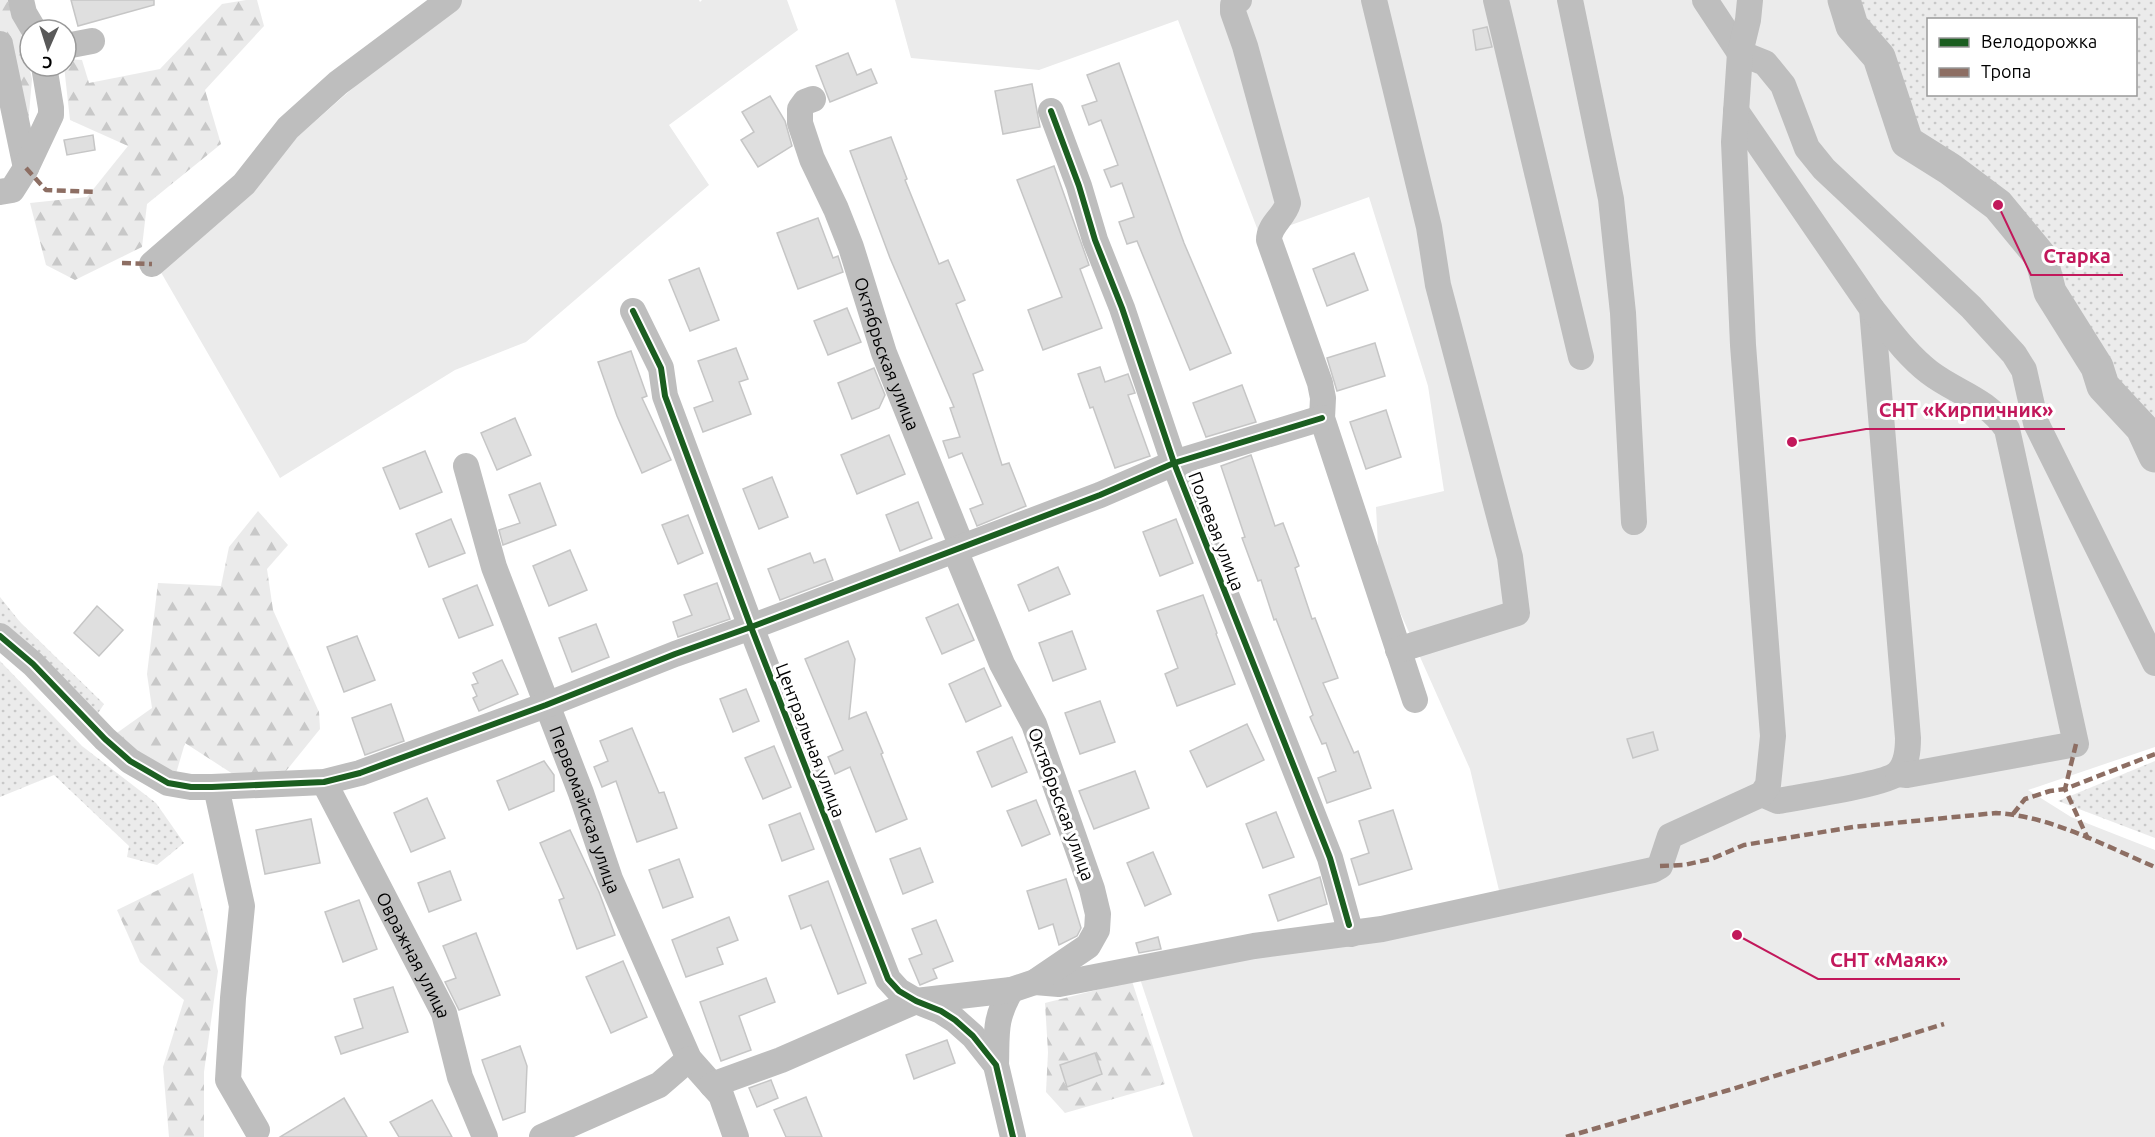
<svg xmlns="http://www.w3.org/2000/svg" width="2155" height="1137" viewBox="0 0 2155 1137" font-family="Ubuntu,sans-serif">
	<defs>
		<pattern id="grass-dots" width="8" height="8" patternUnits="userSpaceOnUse" patternTransform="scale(1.5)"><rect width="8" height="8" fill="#ebebeb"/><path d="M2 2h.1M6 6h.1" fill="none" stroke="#c8c8c8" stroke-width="1.8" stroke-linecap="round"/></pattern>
		<pattern id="forest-firs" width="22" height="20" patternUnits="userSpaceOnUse" patternTransform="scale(1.5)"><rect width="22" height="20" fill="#ebebeb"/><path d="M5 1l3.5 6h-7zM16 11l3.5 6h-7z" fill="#c8c8c8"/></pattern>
	</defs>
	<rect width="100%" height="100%" fill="#fff"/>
	<g fill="url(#grass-dots)" fill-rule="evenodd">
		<path d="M1848 0H2155V446L2146 427 2108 385 2100 364 2053 291 2046 256 2000 201 1911 139 1883 57 1856 24ZM1928 20H2136V94H1928Z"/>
		<polygon points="0,597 20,622 104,704 93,721 0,629"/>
		<polygon points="0,661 82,746 156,803 184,843 157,865 127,857 129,846 54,775 0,797"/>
		<polygon points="2155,761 2155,838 2058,801"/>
	</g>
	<g fill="url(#forest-firs)">
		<polygon points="0,0 13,0 32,79 28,125 0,85"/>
		<polygon points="246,0 257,0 264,26 205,90 221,144 147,204 142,247 75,280 46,265 30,203 87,197 128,146 70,120 64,66 66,66 66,59 82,60 89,83 160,69 222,4"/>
		<polygon points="258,511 288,545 267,569 273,610 319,712 320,729 282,776 236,776 185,743 175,777 114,735 152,708 147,674 158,583 221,586 229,547"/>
		<polygon points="193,873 218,971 204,1072 204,1137 169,1137 163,1067 184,1000 140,962 117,910"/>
		<polygon points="1132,981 1165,1084 1065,1113 1046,1092 1048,1052 1045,1003"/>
	</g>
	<g fill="#ebebeb">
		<polygon points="453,0 699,0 700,2 702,0 787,0 798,30 669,125 709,185 526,342 455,370 280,478 155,262"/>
		<polygon points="895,0 1844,0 1852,26 1879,57 1907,142 1950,169 1998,205 2041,257 2050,292 2097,367 2103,386 2142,428 2155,456 2155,747 2028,790 2071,817 2155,850 2155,1137 1193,1137 1136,967 1502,903 1470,769 1379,565 1376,507 1444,491 1428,386 1369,197 1260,236 1178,20 1039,70 911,58"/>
	</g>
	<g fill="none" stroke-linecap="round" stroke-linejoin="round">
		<polyline stroke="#bebebe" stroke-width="33" points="1844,0 1852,26 1879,57 1907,142 1950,169 1998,205 2041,257 2050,292 2097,367 2103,386 2142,428 2155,456"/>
	</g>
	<g fill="#dfdfdf" stroke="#c6c6c6" stroke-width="1.5">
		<polygon points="71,0 154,0 154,5 78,26"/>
		<polygon points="1487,27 1492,47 1476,50 1473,30"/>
		<polygon points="848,53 857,75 871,69 877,83 830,102 816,66"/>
		<polygon points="1119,63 1184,243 1231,353 1190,370 1137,241 1127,244 1119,222 1134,217 1122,183 1111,187 1104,170 1118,165 1101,120 1089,125 1082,106 1097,101 1087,75"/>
		<polygon points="1032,84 1040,127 1003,134 995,91"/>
		<polygon points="770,96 785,121 792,146 758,167 741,140 754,132 742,112"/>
		<polygon points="93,135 95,150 67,155 64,140"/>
		<polygon points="891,137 907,179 905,180 939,264 948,260 965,300 956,304 983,370 973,374 1002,465 1009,463 1026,506 977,526 970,509 983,504 962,453 949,458 943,441 960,437 950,408 954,407 890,258 850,151"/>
		<polygon points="1054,166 1089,265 1080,269 1102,328 1043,350 1028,310 1062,297 1017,180"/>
		<polygon points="818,218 833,258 838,256 843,272 798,289 777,233"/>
		<polygon points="1354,253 1368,290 1327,306 1313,269"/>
		<polygon points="699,268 719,320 690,331 669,280"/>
		<polygon points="847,308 861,342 828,355 814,321"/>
		<polygon points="1375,343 1385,376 1337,391 1327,358"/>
		<polygon points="736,348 748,379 739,382 751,414 703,432 694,408 713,401 698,361"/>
		<polygon points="631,351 647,396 642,398 671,460 642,473 617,416 598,362"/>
		<polygon points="1100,367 1105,382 1128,374 1135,393 1128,395 1150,456 1115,468 1093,407 1090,408 1078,374"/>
		<polygon points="874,368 885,395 879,408 852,419 838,383"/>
		<polygon points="1242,385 1256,422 1206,437 1193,403"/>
		<polygon points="1386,410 1401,457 1366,469 1350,422"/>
		<polygon points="515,418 531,455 497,470 481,433"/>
		<polygon points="889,435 905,474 857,494 841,455"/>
		<polygon points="425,451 442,492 400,509 383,468"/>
		<polygon points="1251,455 1275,526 1283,523 1299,566 1295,568 1312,619 1315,618 1338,678 1323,683 1354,753 1358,751 1371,788 1327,803 1318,778 1336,771 1326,743 1322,744 1310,717 1313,715 1276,619 1274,620 1261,580 1258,581 1242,538 1245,537 1221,466"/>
		<polygon points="772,477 788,517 759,529 743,489"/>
		<polygon points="540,483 556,525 503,545 499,530 520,523 509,495"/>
		<polygon points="918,502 932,538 900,551 886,515"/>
		<polygon points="688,515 703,553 678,564 662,525"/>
		<polygon points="451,519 465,553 429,567 416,534"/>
		<polygon points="1176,519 1193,563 1160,576 1143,532"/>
		<polygon points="570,550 587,590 549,606 533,566"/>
		<polygon points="810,553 814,563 825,559 833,580 780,600 768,569"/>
		<polygon points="1058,567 1070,594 1029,611 1018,585"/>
		<polygon points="717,583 730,619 678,637 673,622 692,615 684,595"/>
		<polygon points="477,585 493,625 459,638 443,599"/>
		<polygon points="1203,595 1217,633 1216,634 1235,684 1177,706 1165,674 1178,668 1157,611"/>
		<polygon points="958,604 974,640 942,654 926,618"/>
		<polygon points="97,606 123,630 99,656 74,633"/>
		<polygon points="596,624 609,657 572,672 559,638"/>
		<polygon points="1072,631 1086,669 1053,681 1039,643"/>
		<polygon points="357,636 375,680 344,692 327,647"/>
		<polygon points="848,641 855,659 849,719 866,712 883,753 881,754 907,819 876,832 850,767 835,774 828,757 843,750 805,659"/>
		<polygon points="502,660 518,694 479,711 473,698 477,696 472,685 478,683 473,673"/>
		<polygon points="984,668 1001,706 966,722 949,684"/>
		<polygon points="746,689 759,721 733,732 720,699"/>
		<polygon points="1100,701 1115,742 1080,754 1065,713"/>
		<polygon points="391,704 404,741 365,755 352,718"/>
		<polygon points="1247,724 1264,760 1207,787 1190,751"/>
		<polygon points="632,728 659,793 664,792 677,828 637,842 616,781 602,787 594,767 608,761 600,741"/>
		<polygon points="1653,732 1658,750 1633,758 1627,739"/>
		<polygon points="1012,737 1027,772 992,787 977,752"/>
		<polygon points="774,746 791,787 763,799 745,758"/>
		<polygon points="544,761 554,775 554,791 509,810 497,781"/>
		<polygon points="1135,771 1149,808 1094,829 1079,791"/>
		<polygon points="427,798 445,838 411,852 394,813"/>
		<polygon points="1036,800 1050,834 1022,846 1007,811"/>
		<polygon points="1393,810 1412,869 1359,885 1351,859 1369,853 1359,821"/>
		<polygon points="1276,812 1294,857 1263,868 1246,824"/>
		<polygon points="800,813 814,849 782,861 769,825"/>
		<polygon points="311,819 320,863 265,874 256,830"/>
		<polygon points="570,830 599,892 615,935 577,949 559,900 564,898 540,843"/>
		<polygon points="920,848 933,882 903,894 890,859"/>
		<polygon points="1153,852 1171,894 1145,906 1127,863"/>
		<polygon points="679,859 693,897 663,908 649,870"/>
		<polygon points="450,871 461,900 429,912 418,883"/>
		<polygon points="1320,877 1327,904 1278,921 1269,895"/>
		<polygon points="1066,879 1081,928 1077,936 1059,945 1053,924 1039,929 1027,891"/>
		<polygon points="828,881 866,983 838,994 811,925 801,929 789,896"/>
		<polygon points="359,900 377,949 343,962 325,912"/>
		<polygon points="729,917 738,940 717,948 723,964 686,977 672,940"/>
		<polygon points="936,920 953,961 933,969 937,978 920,985 909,959 922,954 912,929"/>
		<polygon points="476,933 500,995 459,1010 445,982 456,978 443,946"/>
		<polygon points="1158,937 1161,949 1139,953 1136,943"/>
		<polygon points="623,961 647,1017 611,1033 586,977"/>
		<polygon points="766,978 775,1002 739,1016 751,1050 721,1061 700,1002"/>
		<polygon points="393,987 408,1032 341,1054 335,1037 363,1028 354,999"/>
		<polygon points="947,1040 955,1063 914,1079 906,1055"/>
		<polygon points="520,1046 527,1066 525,1112 503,1120 482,1060"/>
		<polygon points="1095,1053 1102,1074 1067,1087 1060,1065"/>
		<polygon points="771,1080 778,1098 757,1107 749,1088"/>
		<polygon points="806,1097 822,1137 786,1137 774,1110"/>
		<polygon points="344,1098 367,1137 280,1137"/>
		<polygon points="432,1100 452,1137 399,1137 390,1122"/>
	</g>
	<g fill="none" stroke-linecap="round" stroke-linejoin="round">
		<g stroke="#bebebe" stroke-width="26">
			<polyline points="21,0 24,13 34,30"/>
			<path d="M1239 0 1233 5V12L1245 46 1288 203C1284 218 1269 224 1269 240L1320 383 1323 398 1322 418 1415 700"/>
			<polyline points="1374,0 1429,227 1438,285 1510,557 1517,613 1398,650"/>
			<polyline points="1496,0 1581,357"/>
			<polyline points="1570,0 1611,199 1623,313 1634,522"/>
			<polyline points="1705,0 1740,53 1765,63 1783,85 1807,148 1824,169 1971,307 2014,354 2024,370 2036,423 2155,663"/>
			<polyline points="0,44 26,168"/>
			<polyline points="66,46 92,41"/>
			<path id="s1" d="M813 99 805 102 800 109V123L812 159 836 209 851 247 884 353 962 547"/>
			<polyline points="1051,111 1079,186 1095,240 1122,308 1174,463 1330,858 1351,934"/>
			<path d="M1736 111 1872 309 1908 738C1908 750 1907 764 1898 773 1887 784 1799 797 1778 801L1762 794"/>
			<polyline points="0,192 12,190 26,168 51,115 51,108 44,66"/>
			<polyline points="152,264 244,184 288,128 338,83 449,0"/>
			<path d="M1872 309C1890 331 1906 354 1929 372 1956 393 1986 398 2007 429L2076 744 1907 775 1898 774"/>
			<polyline points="633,311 661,368 665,396 751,627 888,979 899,991 916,1001 941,1011 955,1020 973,1036 996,1065 1013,1137"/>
			<path id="s2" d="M466 466 494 567 581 793 610 879 689 1059 721 1095 736 1137"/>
			<polyline points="0,636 33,664 105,739 130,761 168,783 191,787 212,787 324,782 360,773 546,705 675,654 751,627 1100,495 1174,463 1322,418"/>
			<path id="s3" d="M324 782 444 1013 460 1077 485 1137"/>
			<polyline points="216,787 242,906 233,998 228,1080 257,1130"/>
			<polyline points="1035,982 1059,984 1254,946 1382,929 1653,870 1660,866 1670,836 1762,794 1768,785 1773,736 1743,345 1734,142 1740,53 1748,20 1750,0"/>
			<path d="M996 1065C997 1032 994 1020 1011 990"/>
			<polyline points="712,1085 781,1060 916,1001 1011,990 1035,982 1088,946 1097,930 1098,914 1092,889 1034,724 1002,664 955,550"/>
			<polyline points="542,1137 659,1085 689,1059"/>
		</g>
		<g stroke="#8d6e63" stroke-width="4.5" stroke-dasharray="9 4.5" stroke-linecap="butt">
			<polyline points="26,168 46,190 96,192"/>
			<polyline points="122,263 152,264"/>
			<polyline points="2076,744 2065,789 2088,839"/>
			<polyline points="2013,814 2025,799 2050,791 2065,789 2155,754"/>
			<path d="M1660 866 1684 865 1711 859 1744 845 1853 827 1996 813C2051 816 2105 846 2155 867"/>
			<polyline points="1566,1137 1729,1090 1944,1024"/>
		</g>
		<defs>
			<g id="cycleway">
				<polyline points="1051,111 1079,186 1095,240 1122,308 1174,463 1330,858 1349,925"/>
				<polyline points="633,311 661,368 665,396 751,627 888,979 899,991 916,1001 941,1011 955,1020 973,1036 996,1065 1013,1137"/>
				<polyline points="0,636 33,664 105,739 130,761 168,783 191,787 212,787 324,782 360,773 546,705 675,654 751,627 1100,495 1174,463 1322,418"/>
			</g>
		</defs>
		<use href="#cycleway" stroke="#fff" stroke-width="10"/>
		<use href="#cycleway" stroke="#1b5e20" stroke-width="6"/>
	</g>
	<g text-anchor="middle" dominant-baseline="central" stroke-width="6" stroke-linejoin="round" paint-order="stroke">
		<g font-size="18" fill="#000" stroke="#fff">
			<text stroke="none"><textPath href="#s1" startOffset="278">Октябрьская улица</textPath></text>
			<text transform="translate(1217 531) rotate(69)">Полевая улица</text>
			<text transform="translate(811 740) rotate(69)">Центральная улица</text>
			<text transform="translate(1062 804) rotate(70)">Октябрьская улица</text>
			<text stroke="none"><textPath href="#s2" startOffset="364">Первомайская улица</textPath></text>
			<text stroke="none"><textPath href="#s3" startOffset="195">Овражная улица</textPath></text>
		</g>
	</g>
	<path fill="none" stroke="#c2185b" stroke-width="2" d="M1998 205L2031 275H2123M1792 442L1866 429H2065M1737 935L1818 979H1960"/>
	<g fill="#c2185b" stroke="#fff" stroke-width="2">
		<circle cx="1998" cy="205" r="6"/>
		<circle cx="1792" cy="442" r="6"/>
		<circle cx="1737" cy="935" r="6"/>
	</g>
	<g font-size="20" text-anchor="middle" font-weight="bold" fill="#c2185b" stroke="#fff" stroke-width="6" stroke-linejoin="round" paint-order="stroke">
		<text x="2077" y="263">Старка</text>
		<text x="1966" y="417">СНТ «Кирпичник»</text>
		<text x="1889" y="967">СНТ «Маяк»</text>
	</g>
	<rect x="1927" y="18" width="210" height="78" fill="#ffffff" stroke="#999999" stroke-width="1.5"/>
	<rect x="1939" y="38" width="30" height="9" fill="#1b5e20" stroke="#999999" stroke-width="1.5"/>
	<text x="1981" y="48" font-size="18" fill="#000000">Велодорожка</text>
	<rect x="1939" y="68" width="30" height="9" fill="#8d6e63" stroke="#999999" stroke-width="1.5"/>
	<text x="1981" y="78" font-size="18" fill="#000000">Тропа</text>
	<g transform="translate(48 48) rotate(183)"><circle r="28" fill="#ffffff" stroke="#999999" stroke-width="1.5"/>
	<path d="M0-4.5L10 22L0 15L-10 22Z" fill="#595959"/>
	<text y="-9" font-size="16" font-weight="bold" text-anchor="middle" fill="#000000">С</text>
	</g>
</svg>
